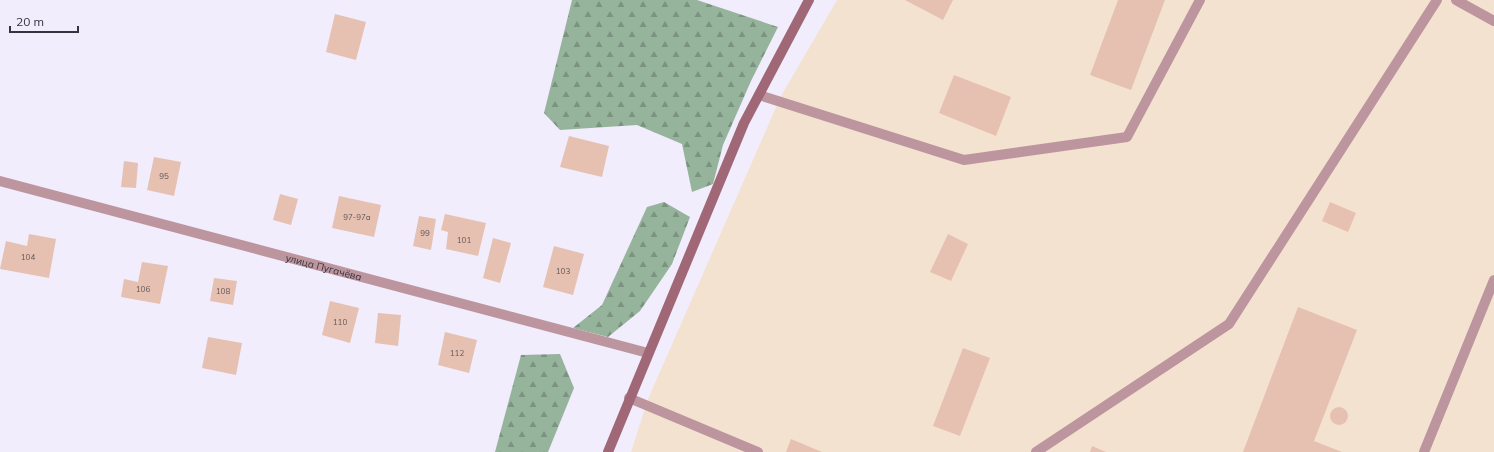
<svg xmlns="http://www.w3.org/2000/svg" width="1494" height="452" viewBox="0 0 1494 452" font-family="Mulish,sans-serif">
	<defs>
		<pattern id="forest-firs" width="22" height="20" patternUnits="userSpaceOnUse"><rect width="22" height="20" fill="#96b49c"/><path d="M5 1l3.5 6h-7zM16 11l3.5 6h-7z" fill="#7b9380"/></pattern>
	</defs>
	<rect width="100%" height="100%" fill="#f1edfc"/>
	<polygon fill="#f4e2d1" points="837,0 1494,0 1494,452 631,452 648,399 781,96"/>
	<g fill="url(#forest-firs)">
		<polygon points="572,0 697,0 778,27 751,81 723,145 713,184 692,192 682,144 637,125 560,130 544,113"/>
		<polygon points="664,202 690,217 672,264 640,311 608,337 573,328 602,305 647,207"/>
		<polygon points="560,354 574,388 548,452 495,452 521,355"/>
	</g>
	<g fill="#e6c1b1">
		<polygon points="905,0 953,0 943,20"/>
		<polygon points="1118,0 1165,0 1131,90 1090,75"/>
		<polygon points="335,14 366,22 356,60 326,52"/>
		<polygon points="954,75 1011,97 996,136 939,113"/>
		<polygon points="569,136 609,146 602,177 560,167"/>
		<polygon points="154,157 181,162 174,196 147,190"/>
		<polygon points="124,161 138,163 136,188 121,187"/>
		<polygon points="280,194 298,199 291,225 273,220"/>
		<polygon points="339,196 381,205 374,237 332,228"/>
		<polygon points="1330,202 1356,213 1348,232 1322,221"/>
		<polygon points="445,214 486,223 478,256 446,249 448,232 441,230"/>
		<polygon points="419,216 436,219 431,250 413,246"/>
		<polygon points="29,234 56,239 49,278 0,269 6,241 27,246"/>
		<polygon points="948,234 968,244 951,281 930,272"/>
		<polygon points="493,238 511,243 500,283 483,278"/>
		<polygon points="554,246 584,254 573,295 543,287"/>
		<polygon points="142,262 168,266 160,304 121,297 124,279 138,282"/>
		<polygon points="214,278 237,281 233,305 210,301"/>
		<polygon points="330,301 359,308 350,343 322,335"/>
		<polygon points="1298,307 1357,330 1314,441 1342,452 1243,452"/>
		<polygon points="378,313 401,315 398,346 375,343"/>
		<polygon points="445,332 477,340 469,373 438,365"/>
		<polygon points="208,337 242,343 236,375 202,368"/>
		<polygon points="963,348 990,358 960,436 933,426"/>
		<circle cx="1339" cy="416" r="9"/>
		<polygon points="791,439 822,452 786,452"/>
		<polygon points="1092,446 1106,452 1090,452"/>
	</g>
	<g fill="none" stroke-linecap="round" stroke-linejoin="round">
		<g stroke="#bc959e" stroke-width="10">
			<polyline points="1456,0 1494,21"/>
			<polyline points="759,95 964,160 1127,137 1200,0"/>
			<polyline points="629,398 758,452"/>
			<polyline points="1036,452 1229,324 1437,0"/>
			<polyline points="1424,452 1494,280"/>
		</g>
		<path stroke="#bc959e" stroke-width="10" id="s1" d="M0 181 648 353"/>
		<polyline stroke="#a06876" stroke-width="10" points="608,452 744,123 809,0"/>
	</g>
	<g text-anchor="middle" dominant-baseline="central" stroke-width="3" stroke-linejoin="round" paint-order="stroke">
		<g font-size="8" fill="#625659">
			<text x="164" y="176">95</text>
			<text x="357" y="217">97-97а</text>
			<text x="425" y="233">99</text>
			<text x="464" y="240">101</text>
			<text x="28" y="257">104</text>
			<text x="563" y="271">103</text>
			<text x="143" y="289">106</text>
			<text x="223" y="291">108</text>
			<text x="340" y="322">110</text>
			<text x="457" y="353">112</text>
		</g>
		<g font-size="10" fill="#36333c" stroke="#f1edfc">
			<text stroke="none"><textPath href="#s1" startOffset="335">улица Пугачёва</textPath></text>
		</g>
	</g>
	<path d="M10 26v6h68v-6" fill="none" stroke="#36333c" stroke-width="2"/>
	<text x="16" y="26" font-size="12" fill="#36333c" stroke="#f1edfc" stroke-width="3" paint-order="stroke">20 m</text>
</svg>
